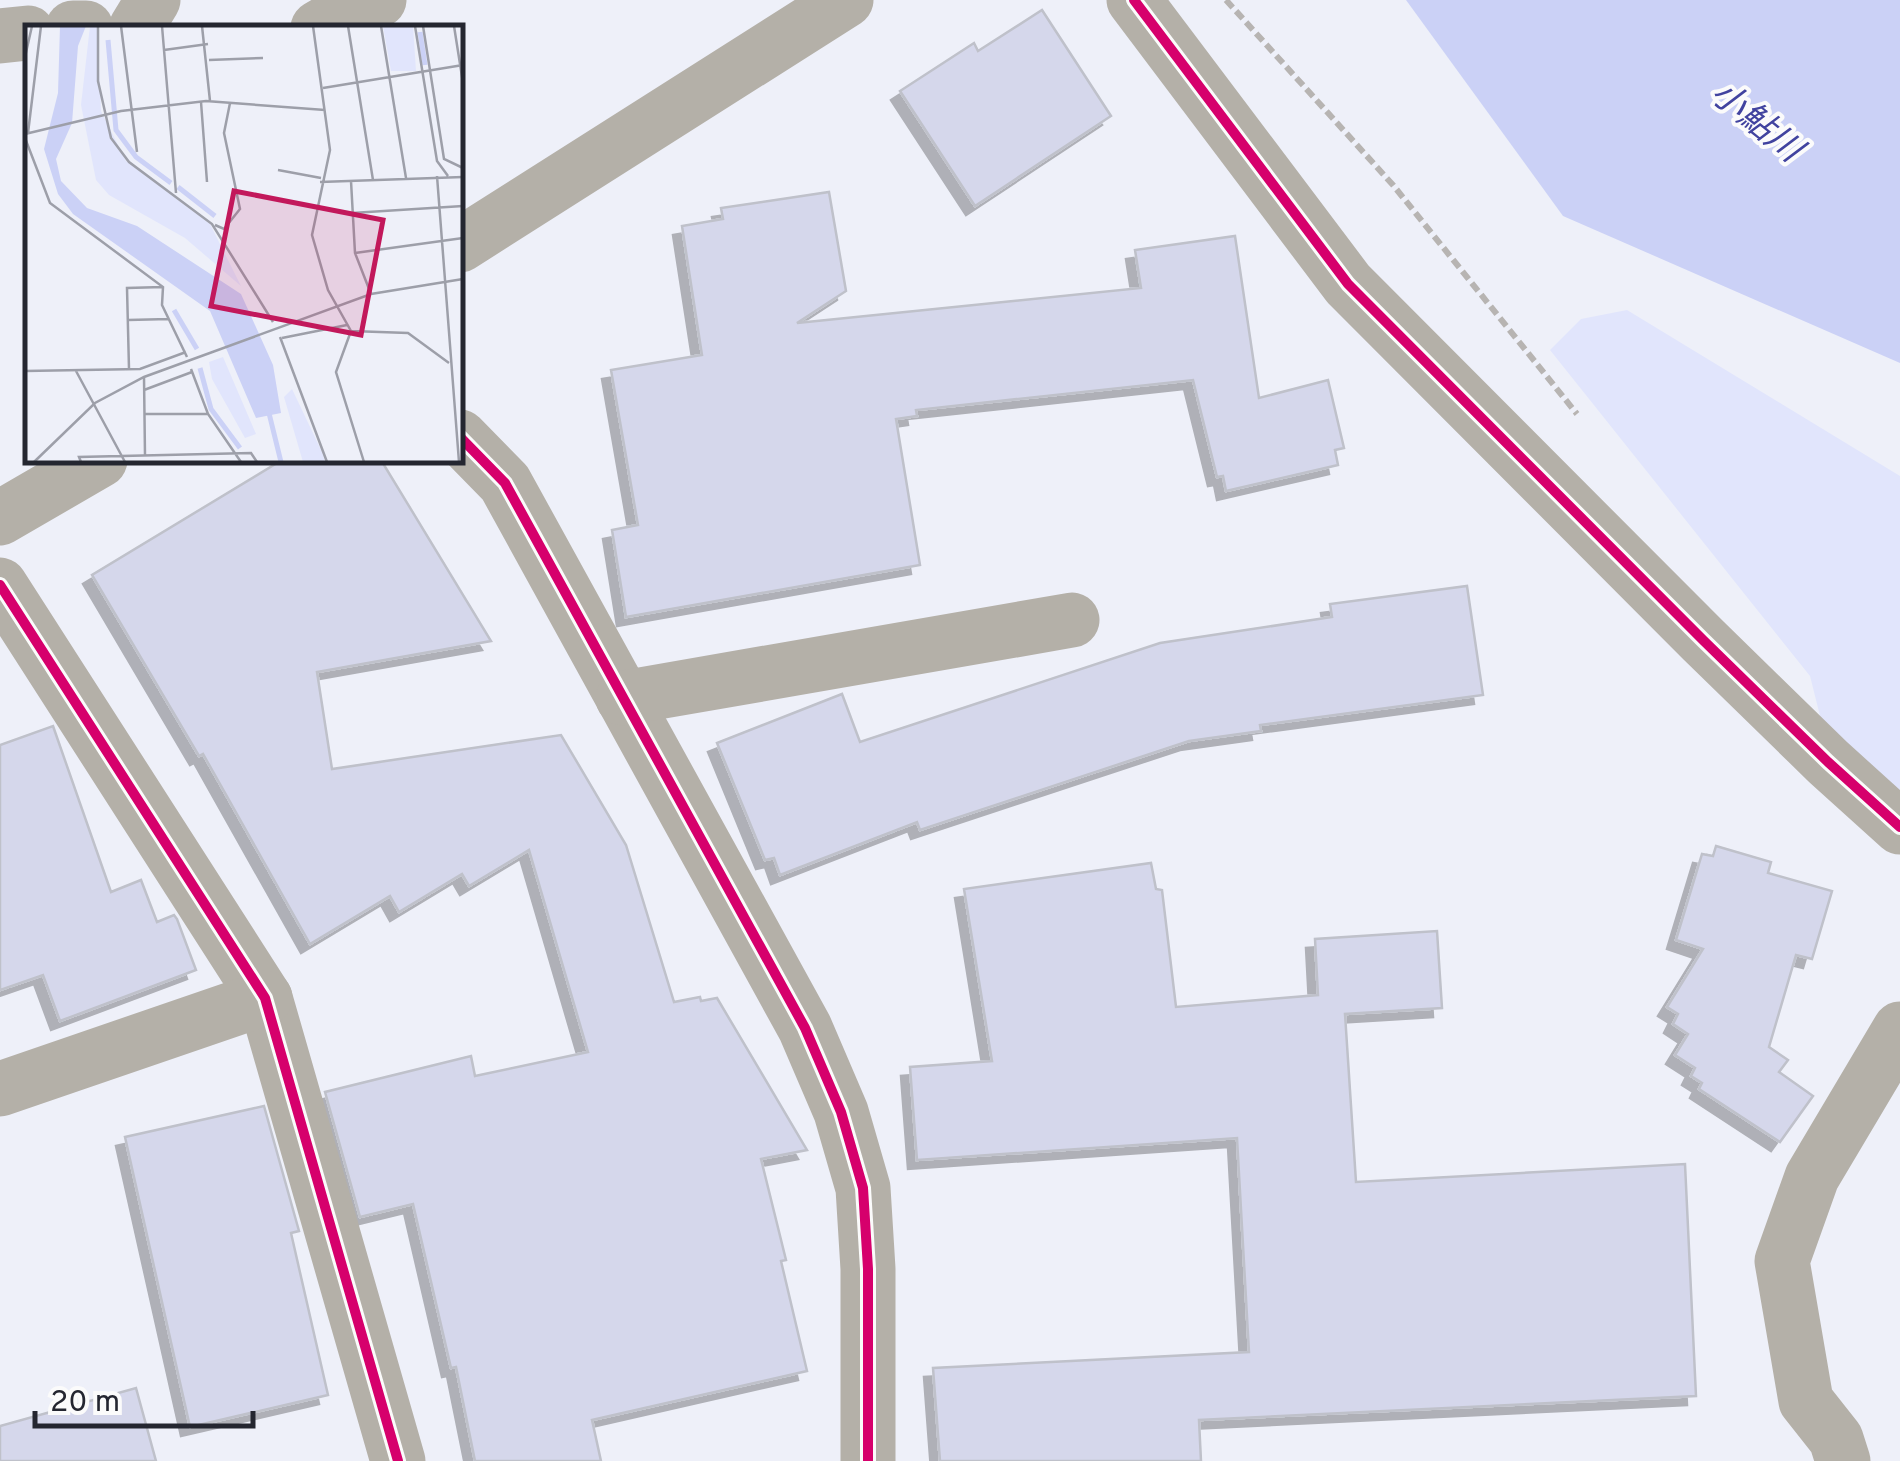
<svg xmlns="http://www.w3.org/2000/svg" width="1900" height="1461" viewBox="0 0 1900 1461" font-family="Overpass,'Noto Sans JP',sans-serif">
	<defs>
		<filter id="shadow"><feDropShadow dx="-9" dy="9" stdDeviation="0" flood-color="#0004"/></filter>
	</defs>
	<rect width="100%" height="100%" fill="#eef0f9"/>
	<polygon fill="#e1e5fc" points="1627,310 1900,476 1900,800 1822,724 1810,676 1550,350 1581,319"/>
	<polygon fill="#cbd1f6" points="1406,0 1900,0 1900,363 1563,216"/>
	<g fill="#d5d7eb" stroke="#bfc1ca" stroke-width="2.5" filter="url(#shadow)">
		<polygon points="1042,10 1111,116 975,206 900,91 974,43 978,51"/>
		<polygon points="829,192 846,291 797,323 1141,288 1135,250 1235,236 1259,398 1328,380 1344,448 1335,450 1338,465 1226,491 1223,476 1217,477 1193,380 916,410 917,416 896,419 920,565 626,617 612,530 638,525 611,370 702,355 682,226 723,219 721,208"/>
		<polygon points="282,460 381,460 491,641 317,672 332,769 561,735 626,845 674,1002 700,997 701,1001 717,998 807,1150 761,1159 786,1260 781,1261 807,1371 592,1420 601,1461 475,1461 456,1367 451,1368 413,1204 360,1217 325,1092 471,1056 475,1076 588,1052 529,850 469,886 462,874 399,912 390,896 310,944 203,754 199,756 92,575"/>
		<polygon points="1467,586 1483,695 1260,725 1261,731 1189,741 920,830 917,822 780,875 774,858 765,860 717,743 842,694 860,742 1160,643 1332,617 1330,604"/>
		<polygon points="53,726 111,892 141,880 157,922 174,915 177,919 196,970 60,1021 43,975 0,990 0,745"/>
		<polygon points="1716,846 1771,862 1768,873 1832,891 1812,959 1796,955 1769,1047 1788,1060 1779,1072 1813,1096 1780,1142 1699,1089 1702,1083 1691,1076 1695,1068 1675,1055 1688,1034 1673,1024 1678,1014 1667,1007 1703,949 1676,940 1702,854 1713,856"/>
		<polygon points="1151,863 1156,889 1162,890 1176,1007 1318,995 1315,939 1437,931 1442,1008 1345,1014 1356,1182 1685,1164 1696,1396 1199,1420 1201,1461 940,1461 933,1368 1249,1352 1237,1138 917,1160 910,1067 992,1061 964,889"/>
		<polygon points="264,1106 299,1231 291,1233 328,1395 190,1427 125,1137"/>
		<polygon points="136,1388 156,1461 0,1461 0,1426"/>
	</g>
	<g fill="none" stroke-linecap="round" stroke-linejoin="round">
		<polyline stroke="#b7b4b2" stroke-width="6" stroke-dasharray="10 5" stroke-linecap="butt" points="1226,0 1393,185 1577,414"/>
		<g stroke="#b4b0a8" stroke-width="55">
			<polyline points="1134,0 1348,284 1703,640 1828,762 1900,827"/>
			<polyline points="73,28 86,28"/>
			<polyline points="136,28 153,0"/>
			<polyline points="318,28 347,11 379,0"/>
			<polyline points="0,36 28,33"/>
			<polyline points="460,245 846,0"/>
			<polyline points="460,437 505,483 805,1028 841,1112 863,1188 868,1269 868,1461"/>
			<polyline points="0,518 100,460"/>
			<polyline points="0,585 265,998 398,1461"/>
			<polyline points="623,698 1072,620"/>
			<polyline points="0,1089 265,998"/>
			<polyline points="1843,1461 1836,1439 1806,1401 1782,1261 1812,1177 1900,1029"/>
		</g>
		<defs>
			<g id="cycleway">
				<polyline points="1134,0 1348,284 1703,640 1828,762 1900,827"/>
				<polyline points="460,437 505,483 805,1028 841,1112 863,1188 868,1269 868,1461"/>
				<polyline points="0,585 265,998 398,1461"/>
			</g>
		</defs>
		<use href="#cycleway" stroke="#fbfbfb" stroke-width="16"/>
		<use href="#cycleway" stroke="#d6006c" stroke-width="10"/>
	</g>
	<g text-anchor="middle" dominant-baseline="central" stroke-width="8" stroke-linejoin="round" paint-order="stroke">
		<g font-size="35" font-style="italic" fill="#41439f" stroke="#fbfbfb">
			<text transform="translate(1755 123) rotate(39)">小鮎川</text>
		</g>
	</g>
	<g transform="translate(25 25)">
		<rect width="438" height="438" fill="#eef0f9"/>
		<path d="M65 1H72L76 86 101 136 185 199 216 261 160 213 84 170 71 155 56 80ZM358 1H388L391 46H366ZM198 332 231 409 220 413 187 354 184 337ZM267 364 297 427 300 437H278L259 372Z" fill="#e1e5fc"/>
		<path d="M35 1H61L53 21 47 98 31 134 36 156 62 183 112 201 216 269 248 340 256 388 231 393 185 286 48 189 33 169 19 124 33 68Z" fill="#cbd1f6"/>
		<path fill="none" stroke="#cbd1f6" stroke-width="5" d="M395 7 400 40M83 15 91 105 111 132 146 158M153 162 190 191M149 285 172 324M175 343 186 384 215 423M242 380 256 437"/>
		<path fill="none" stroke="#9d9fa9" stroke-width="2.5" d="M73 1V56L86 113 104 137 187 199 248 297M96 1 112 127M137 1 151 168M177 1 185 76M288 1 305 125 287 210 303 265 326 306M323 1 348 155M356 1 381 153M390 1 412 136 423 151M398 1 419 134 438 143M429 1 438 58M139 25 183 19M0 32 7 1M184 35 238 33M298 63 438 40M176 77 182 157M3 108 16 1M0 109 96 86 181 76 300 85M0 113 25 178 138 262 137 280 162 332M253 145 296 153M412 151 434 437M326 156 330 228 346 269M295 157 438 152M327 188 438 181M190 200 199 204 215 184 199 108 205 78M330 228 438 213M103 295 144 294M326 306 311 347 339 437M326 306 383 308 424 338M255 312 302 437M257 313 322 300M104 344 102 263 138 262M166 344 183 389 216 437M0 346 115 344 161 327M51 346 100 437M119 352 120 431M119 365 167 347M119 389H183M9 437 70 378 119 352 346 269 438 254M56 437 54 432 226 428 232 437"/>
		<path fill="#c2185b" fill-opacity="0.15" stroke="#c2185b" stroke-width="5" d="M209 166 358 195 336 310 186 281Z"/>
		<rect width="438" height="438" fill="none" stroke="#242630" stroke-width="5"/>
	</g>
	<path d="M35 1411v15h218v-15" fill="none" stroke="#242630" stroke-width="5"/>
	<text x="50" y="1411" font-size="30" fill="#242630" stroke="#fbfbfb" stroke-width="8" paint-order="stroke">20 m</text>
</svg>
